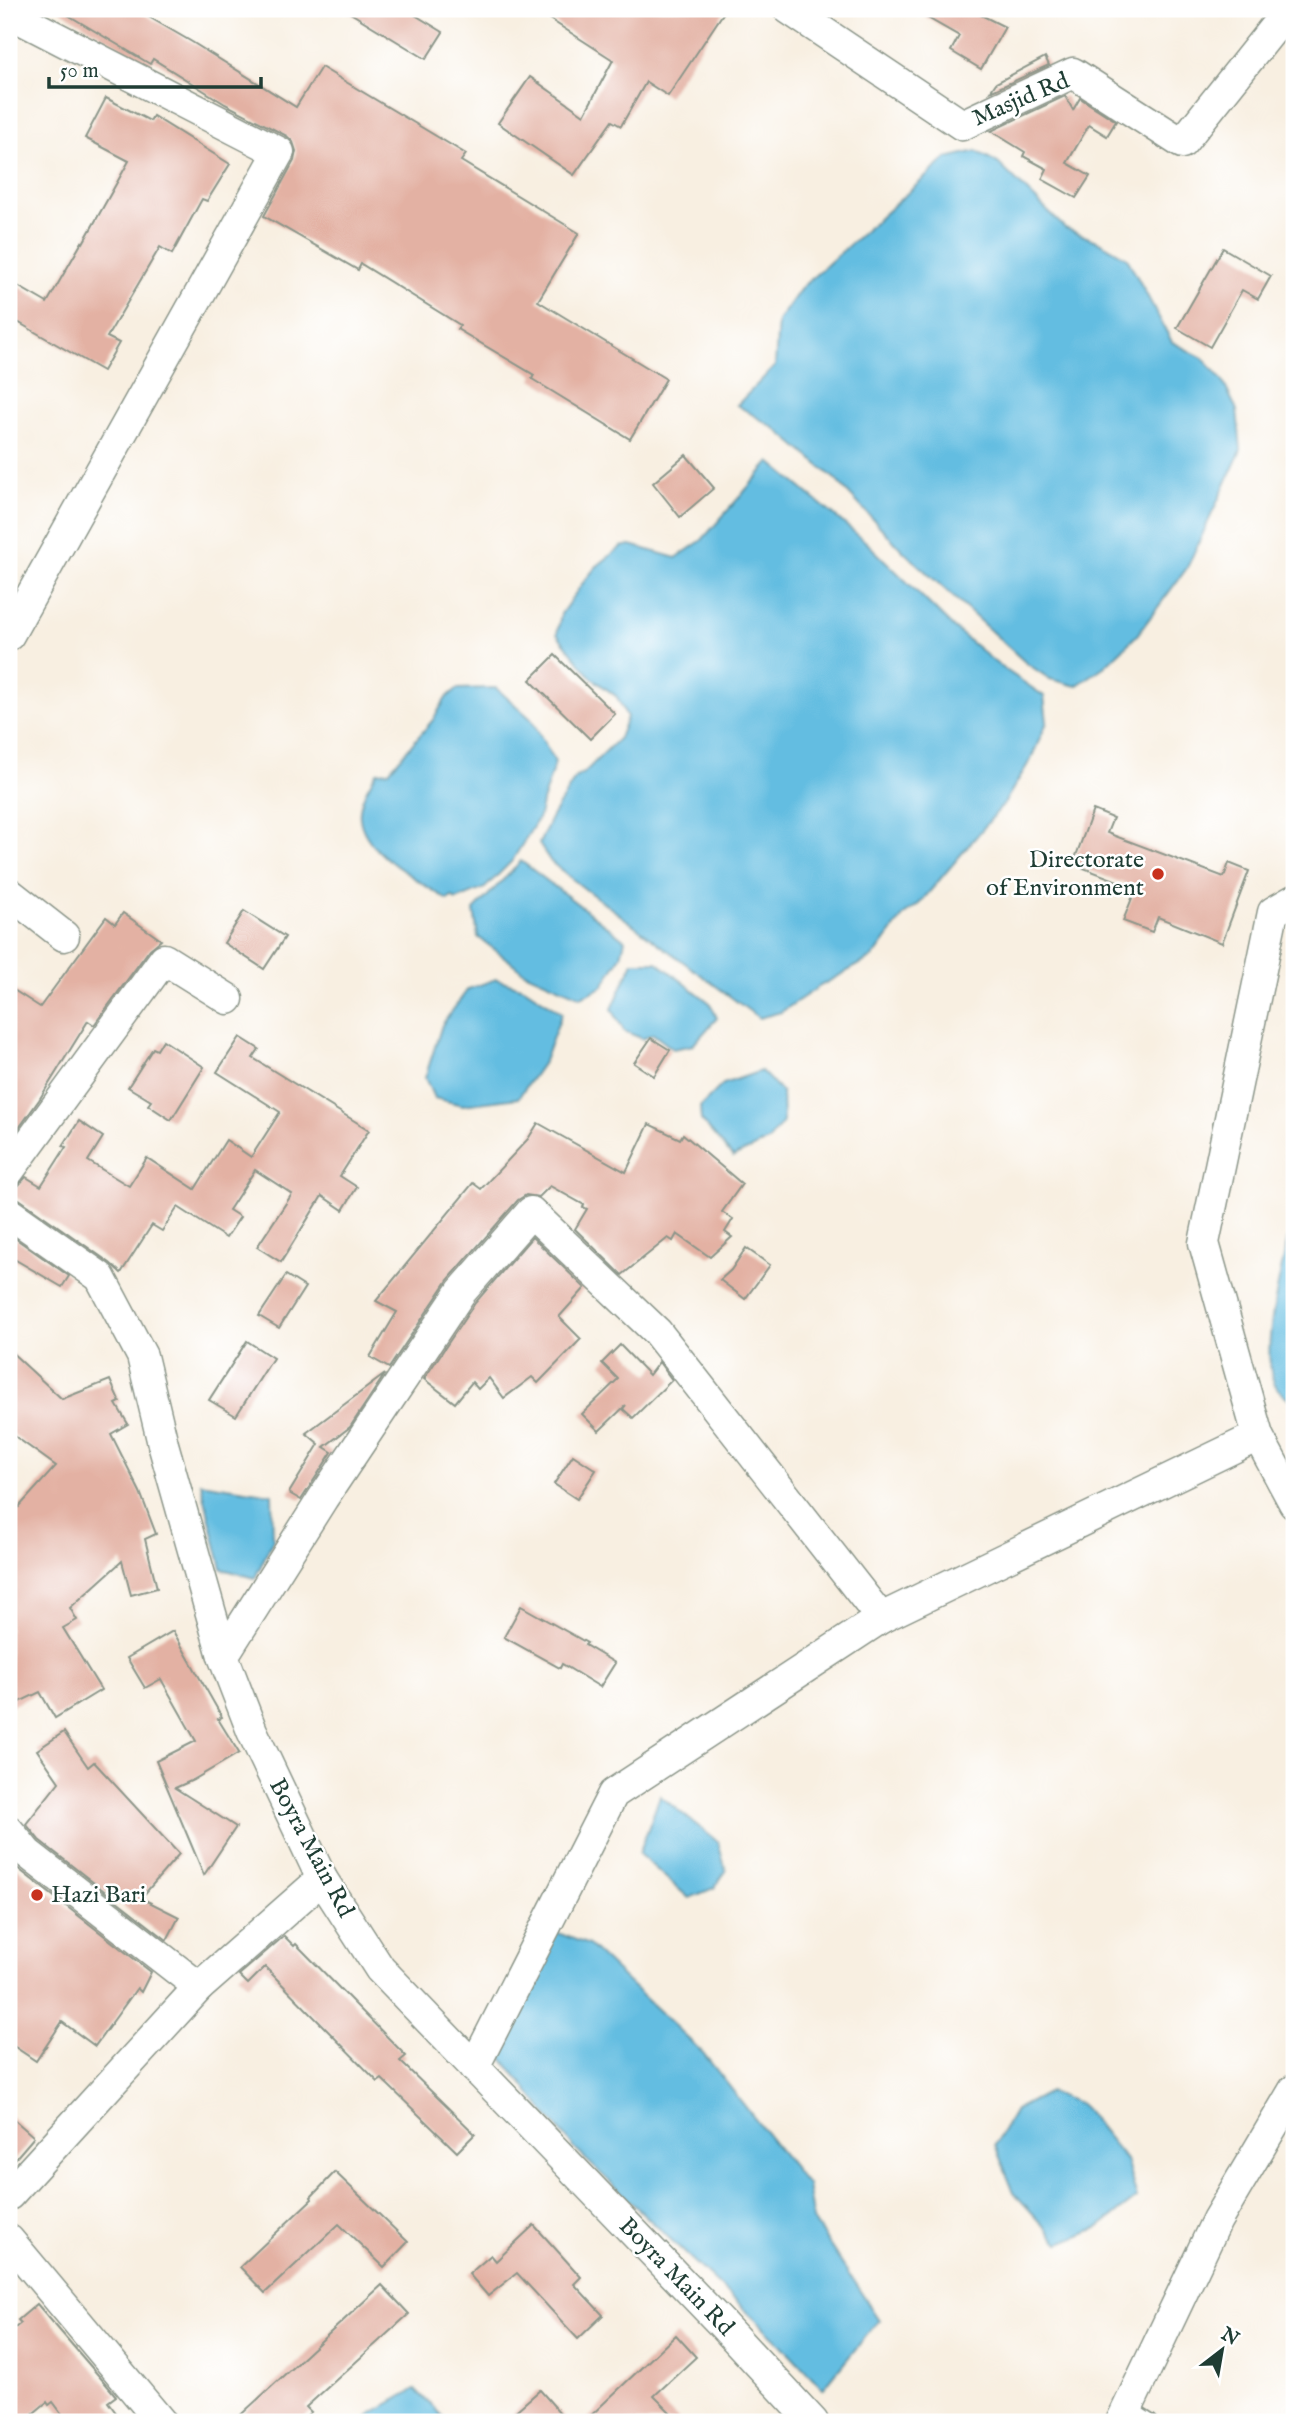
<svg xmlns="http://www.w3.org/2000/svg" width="1303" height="2431" viewBox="0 0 1303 2431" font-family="'IM FELL English',serif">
	<rect width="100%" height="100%" fill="#fff"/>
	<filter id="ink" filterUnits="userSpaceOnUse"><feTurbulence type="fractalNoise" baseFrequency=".0143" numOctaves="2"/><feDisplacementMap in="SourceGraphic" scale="14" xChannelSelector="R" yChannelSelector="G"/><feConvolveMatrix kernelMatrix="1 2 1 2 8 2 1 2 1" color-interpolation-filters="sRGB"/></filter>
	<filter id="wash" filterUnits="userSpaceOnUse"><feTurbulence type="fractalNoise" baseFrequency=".00686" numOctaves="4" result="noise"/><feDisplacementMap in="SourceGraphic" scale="28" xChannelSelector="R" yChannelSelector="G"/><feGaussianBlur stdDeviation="1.57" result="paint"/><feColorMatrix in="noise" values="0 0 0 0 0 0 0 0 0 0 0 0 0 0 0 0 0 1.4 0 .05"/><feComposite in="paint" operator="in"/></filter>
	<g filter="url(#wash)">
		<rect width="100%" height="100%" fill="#f8efe1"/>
		<g fill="#64bde1" stroke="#427d8a" stroke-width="2">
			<polygon points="976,151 998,163 1065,228 1101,243 1127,258 1172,342 1203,358 1222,380 1237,410 1241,450 1187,568 1137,635 1105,666 1076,686 1050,679 1026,663 904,552 835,479 776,429 737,405 775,366 778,321 802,287 947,158"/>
			<polygon points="770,462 866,542 954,628 997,664 1044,696 1047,722 1031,759 1003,805 920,903 904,915 873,957 820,986 781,1012 759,1018 585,889 551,862 539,844 551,818 576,777 584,773 619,738 627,717 617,697 592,678 557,634 561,614 582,584 596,567 621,547 631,545 676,558 702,540"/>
			<path d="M496 688 531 719 555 762 542 802 539 817 512 861 485 888 456 900 452 897 447 900C420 880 364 854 360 818 358 802 369 785 377 772L389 771 433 720 446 698 457 689Z"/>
			<polygon points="521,861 625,940 621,956 602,987 581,997 524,972 478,937 474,910"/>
			<polygon points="633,962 657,962 710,1003 717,1018 693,1045 673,1049 653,1034 643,1039 624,1031 612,1009"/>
			<polygon points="496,979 524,988 562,1013 544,1061 518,1098 462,1105 434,1098 425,1078 442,1025 468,989"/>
			<polygon points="761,1071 782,1092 783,1122 768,1141 733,1157 701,1120 700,1107 723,1084"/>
			<path d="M1294 1212V1403C1289 1398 1282 1394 1278 1389 1254 1359 1287 1250 1294 1212Z"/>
			<polygon points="201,1483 272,1494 273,1540 255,1578 222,1569"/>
			<polygon points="660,1796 718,1842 726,1871 714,1888 689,1898 639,1854"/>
			<polygon points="553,1931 589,1945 703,2053 807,2185 813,2220 879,2320 823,2389 776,2339 575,2149 500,2056"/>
			<polygon points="1049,2092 1081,2104 1126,2160 1137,2198 1099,2227 1060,2243 1014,2193 995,2145 1015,2110"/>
			<polygon points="415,2389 448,2422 363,2422 374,2412"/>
		</g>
		<g id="blocks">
			<g fill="#e3b1a3">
				<polygon points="58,9 135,9 192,42 296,107 321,67 466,154 461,161 579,233 538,301 666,379 630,439 532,379 534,375 457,329 460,325 361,264 358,270 264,216 294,161 296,151 293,142 287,136 225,104 153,59 150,64"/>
				<polygon points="344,9 405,9 443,32 426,59"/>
				<polygon points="534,9 726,9 668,96 646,82 621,126 612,121 574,175 498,123 530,77 584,115 613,60"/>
				<polygon points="912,9 969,9 1005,27 981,69 951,51 959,36"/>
				<polygon points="1045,57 1049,65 990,92 996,83"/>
				<polygon points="1065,96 1073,110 1080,98 1116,121 1107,136 1089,125 1067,163 1090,176 1076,198 1042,179 1047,169 1023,156 1025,152 991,131"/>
				<polygon points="106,98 150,121 153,116 230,164 207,201 202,199 172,254 160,247 107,337 119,343 103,371 9,317 9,281 47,303 82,242 83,243 129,161 85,138"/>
				<polygon points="1223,248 1271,276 1258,299 1242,290 1210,347 1177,328"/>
				<polygon points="686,455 714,488 680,517 653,483"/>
				<polygon points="555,655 615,714 590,739 530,680"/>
				<polygon points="1093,810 1113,818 1107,833 1224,877 1229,863 1249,871 1222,943 1158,917 1152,932 1123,921 1136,888 1073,864"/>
				<polygon points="244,911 285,937 264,969 224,943"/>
				<polygon points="123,913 161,940 150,949 94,1025 88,1021 39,1100 9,1142 9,987 40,1007 106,917 115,924"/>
				<polygon points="240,1037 259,1049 253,1058 369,1130 340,1176 357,1187 343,1210 322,1196 281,1262 257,1247 292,1194 255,1170 229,1210 240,1217 226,1238 178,1207 162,1231 152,1225 121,1273 110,1263 19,1199 9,1196 9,1188 17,1187 26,1177 41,1186 66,1147 63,1146 79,1121 103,1137 88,1161 129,1186 147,1158 195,1189 226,1140 251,1157 280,1112 217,1072"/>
				<polygon points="651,1038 670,1050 654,1076 634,1063"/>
				<polygon points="163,1040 204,1067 171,1120 148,1105 151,1101 128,1087 153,1048 157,1050"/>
				<polygon points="538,1123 626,1172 649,1124 680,1139 683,1134 742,1184 722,1212 733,1219 725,1232 732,1237 710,1257 677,1234 673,1241 668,1238 622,1275 575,1229 587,1209 583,1207 584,1205 550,1186 539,1197 526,1195 518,1200 448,1280 389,1368 370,1357 397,1312 376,1301 473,1183 481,1189 528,1139"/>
				<polygon points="9,1234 69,1276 62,1287 9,1256"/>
				<polygon points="532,1237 585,1288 559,1317 581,1339 538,1383 532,1377 504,1398 489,1378 478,1389 472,1382 455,1403 424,1379 475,1303"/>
				<polygon points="746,1248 770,1265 745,1299 720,1280 731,1270"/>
				<polygon points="286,1275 305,1287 279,1328 259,1316"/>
				<polygon points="247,1341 273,1358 236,1416 209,1400"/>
				<polygon points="620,1345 649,1375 659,1362 672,1380 633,1418 623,1409 626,1405 599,1431 582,1414 618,1379 602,1363"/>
				<polygon points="9,1350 62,1399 110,1380 120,1402 116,1404 128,1424 111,1434 140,1492 156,1534 145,1539 157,1588 131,1595 122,1561 70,1608 77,1620 63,1628 101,1690 55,1718 40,1692 9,1707 9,1518 56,1466 9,1432"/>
				<polygon points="385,1374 350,1427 324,1447 332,1452 301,1500 289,1493 319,1444 306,1433"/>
				<polygon points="573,1455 596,1470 577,1499 554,1484"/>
				<polygon points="521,1606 587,1643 585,1645 615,1663 600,1687 562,1664 560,1668 504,1637"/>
				<polygon points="173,1631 222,1717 218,1719 239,1753 193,1780 175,1788 236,1827 204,1875 156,1761 196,1741 161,1679 145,1688 127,1658"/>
				<polygon points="64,1732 88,1767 94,1762 179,1854 141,1898 179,1917 167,1940 39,1840 26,1824 59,1782 37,1750"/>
				<polygon points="9,1858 16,1867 151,1972 141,1992 137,1988 95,2046 62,2022 36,2061 9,2043"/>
				<polygon points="284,1936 294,1946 296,1944 406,2056 400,2061 475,2134 457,2152 382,2079 378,2082 265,1967 248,1984 239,1975"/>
				<polygon points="9,2115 34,2137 9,2166"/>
				<polygon points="335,2172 408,2242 384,2267 339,2224 265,2293 240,2267 312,2199 311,2197"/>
				<polygon points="534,2225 581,2277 574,2284 603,2315 578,2339 517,2273 488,2296 469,2274 491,2255 496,2261"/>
				<polygon points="382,2285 409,2314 306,2407 311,2412 299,2422 233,2422"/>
				<polygon points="37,2304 111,2390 116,2396 108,2402 123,2422 68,2422 53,2402 49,2405 47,2402 23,2422 9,2422 9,2333 21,2323 18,2320"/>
				<polygon points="676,2335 696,2357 654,2396 680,2422 584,2422"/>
				<polygon points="540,2390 568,2422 503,2422"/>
			</g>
		</g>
	</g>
	<g filter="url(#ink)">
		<use href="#blocks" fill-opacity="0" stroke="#8c968a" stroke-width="2"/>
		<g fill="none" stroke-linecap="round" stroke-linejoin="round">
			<defs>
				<polyline id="lane" points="1128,2408 1150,2422"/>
				<g id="street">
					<polyline points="789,9 962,125 1073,73 1182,143 1289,9"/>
					<polyline points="9,13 279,152 9,635"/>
					<polyline points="9,893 64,936"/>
					<polyline points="1294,900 1273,912 1204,1243 1258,1436 1294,1503"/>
					<polyline points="9,1171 164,959 228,999"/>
					<polyline points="9,1213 100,1277 142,1356 163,1444 223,1656 252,1731 322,1879 380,1969 720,2322 813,2422"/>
					<polyline points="223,1656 323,1498 461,1292 531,1212 657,1332 881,1618 1258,1436"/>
					<polyline points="9,1831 27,1853 199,1987"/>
					<polyline points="474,2067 613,1794 881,1618"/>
					<polyline points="9,2195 199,1987 322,1879"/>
					<polyline points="9,2240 161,2422"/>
					<polyline points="1121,2422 1217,2220 1294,2090"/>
				</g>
			</defs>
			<use href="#lane" stroke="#8c968a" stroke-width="18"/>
			<use href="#street" stroke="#8c968a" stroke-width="33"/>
			<use href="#lane" stroke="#fff" stroke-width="14"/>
			<use href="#street" stroke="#fff" stroke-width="30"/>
		</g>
	</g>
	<g fill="#c8321e" stroke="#fff" stroke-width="2.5">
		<circle cx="1158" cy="874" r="7"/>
		<circle cx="37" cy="1895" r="7"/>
	</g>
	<g text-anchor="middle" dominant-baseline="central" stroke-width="5" stroke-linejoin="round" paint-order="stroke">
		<g font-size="24" fill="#1f3d34" stroke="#fff">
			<text transform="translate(1021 100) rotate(-23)">Masjid Rd</text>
			<text transform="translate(311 1848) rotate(62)">Boyra Main Rd</text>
			<text transform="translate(676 2277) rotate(46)">Boyra Main Rd</text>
		</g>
		<g font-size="24" fill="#1f3d34" stroke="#fff" text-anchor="end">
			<text x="1144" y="860">Directorate<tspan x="1144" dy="28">of Environment</tspan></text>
			<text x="51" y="1895" text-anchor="start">Hazi Bari</text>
		</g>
	</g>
	<rect width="1303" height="2431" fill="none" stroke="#fff" stroke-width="35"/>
	<g transform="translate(1222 2350) rotate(31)" stroke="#ffffff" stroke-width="5" paint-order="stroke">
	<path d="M0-5L12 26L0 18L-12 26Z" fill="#1f3d34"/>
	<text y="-10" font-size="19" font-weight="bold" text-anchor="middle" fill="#1f3d34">N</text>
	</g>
	<path d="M49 77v10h212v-10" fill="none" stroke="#1f3d34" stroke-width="3.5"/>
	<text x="60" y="77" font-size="21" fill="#1f3d34" stroke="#ffffff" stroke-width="5" paint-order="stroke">50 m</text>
</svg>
